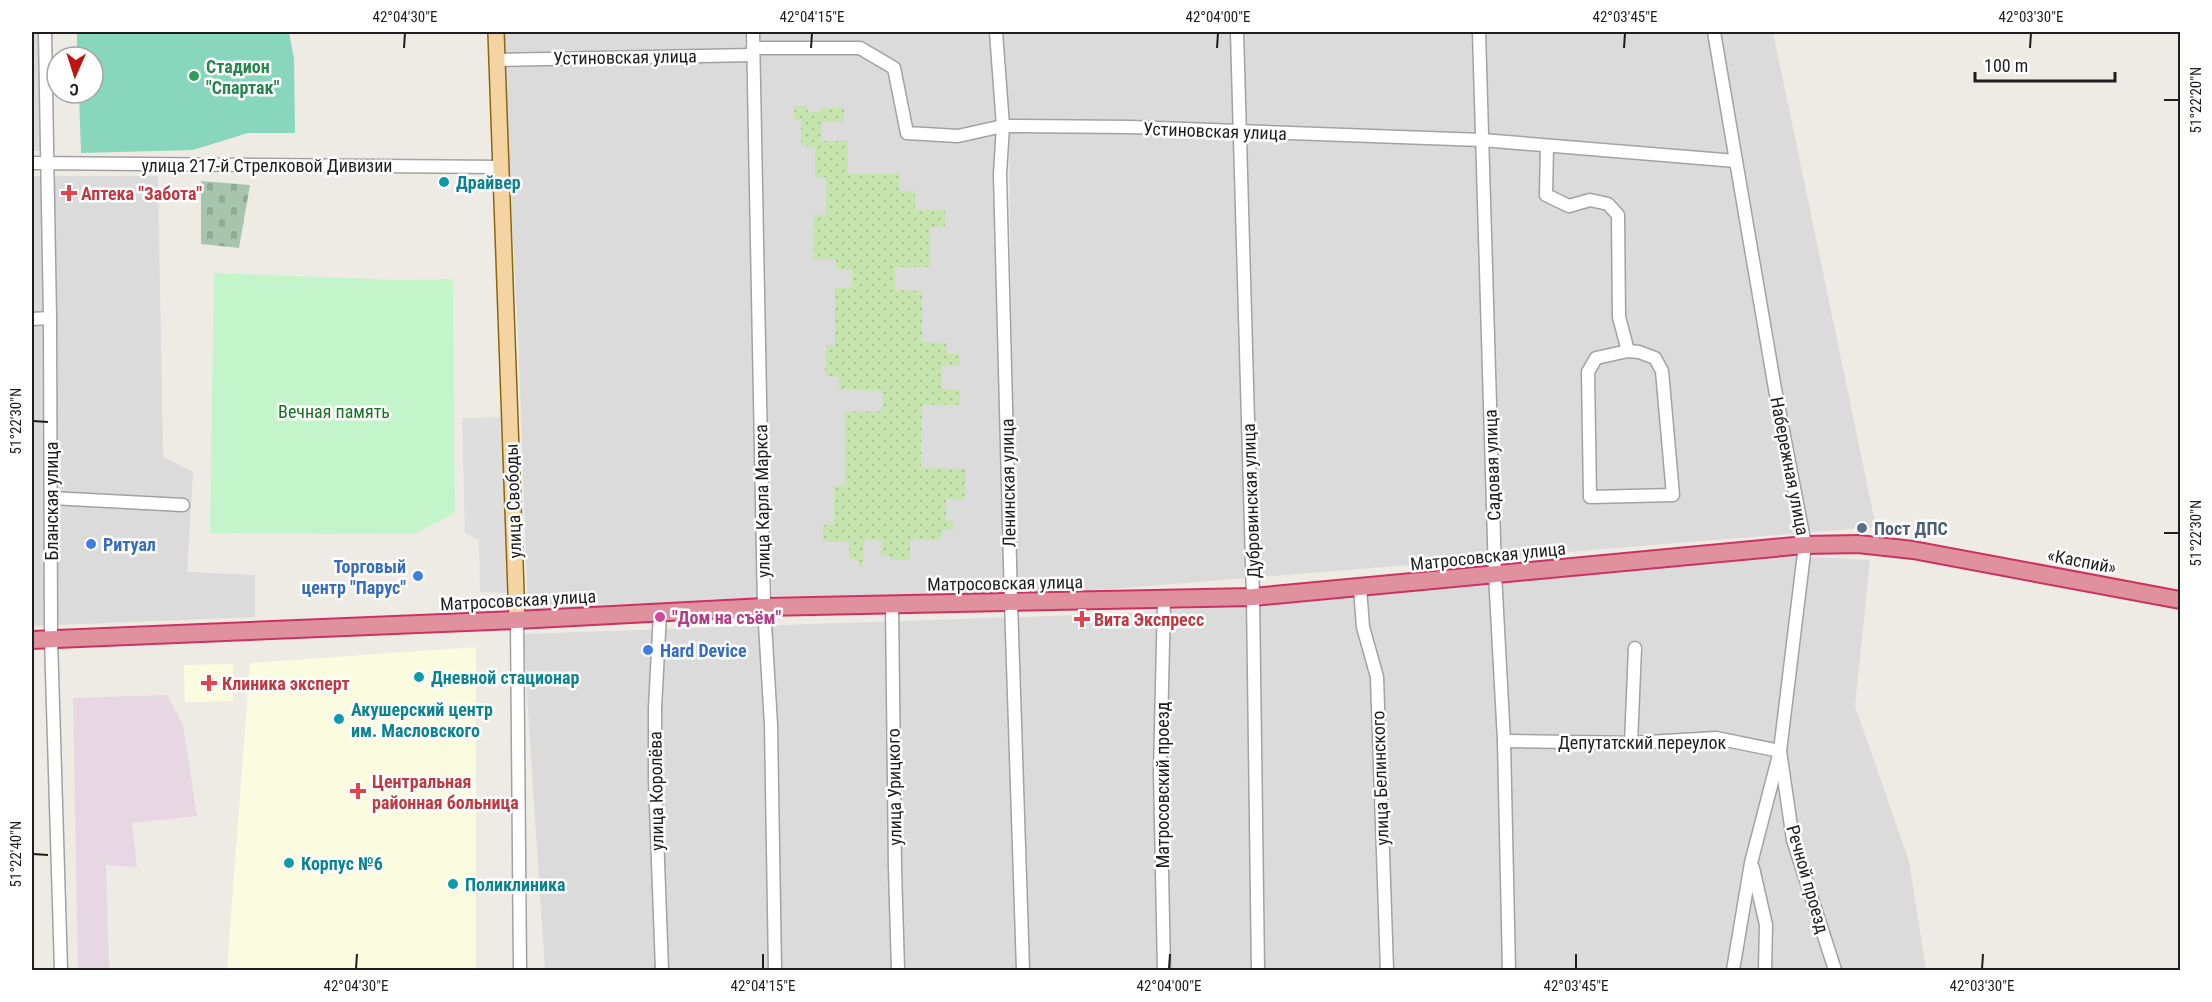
<svg xmlns="http://www.w3.org/2000/svg" width="2212" height="1002" viewBox="0 0 2212 1002" font-family="'Roboto Condensed',sans-serif">
	<defs>
		<pattern id="grass-dots" width="8" height="8" patternUnits="userSpaceOnUse" patternTransform="scale(1.5)"><rect width="8" height="8" fill="#c6e4ae"/><path d="M2 2h.1M6 6h.1" fill="none" stroke="#aac395" stroke-width="1.8" stroke-linecap="round"/></pattern>
		<pattern id="cemetery-stones" width="16" height="16" patternUnits="userSpaceOnUse" patternTransform="scale(1.5)"><rect width="16" height="16" fill="#a7c5ad"/><path d="M2 7V4a2 2 0 0 1 4 0v3zM10 15v-3a2 2 0 0 1 4 0v3z" fill="#8fa994"/></pattern>
	</defs>
	<rect width="100%" height="100%" fill="#eeebe4"/>
	<g fill="#dcdbdb" fill-rule="evenodd">
		<polygon points="32,32 41,32 46,151 32,151"/>
		<polygon points="503,32 748,32 749,53 505,56"/>
		<polygon points="757,32 1773,32 1876,527 1014,597 1009,121 957,133 910,131 899,65 861,43 757,46"/>
		<path d="M759 51 864 55 889 70 904 135 997 129 1004 595 772 596ZM821 108 844 122H821V141L848 174H899L900 191 915 210 945 211 895 267V290L922 343H946V354H960V365H942V389L922 405 921 469H966V499H946V521L941 530V539L910 540 909 560 891 556 881 540H863V565H858V559L849 542H824L834 525V486H845V411H883V391L839 390V376H825L826 345H835V289L852 288V270L836 260H813L814 215H826V177L815 176V146H801V119L807 112H821Z"/>
		<polygon points="746,61 758,598 528,613 518,334 504,63"/>
		<polygon points="34,176 158,176 163,457 193,472 187,572 255,575 255,617 33,626"/>
		<polygon points="1792,556 1870,560 1855,706 1909,861 1926,970 545,970 523,634 1137,613 1467,586"/>
	</g>
	<polygon fill="#e6d7e3" points="167,695 183,725 197,816 132,823 137,867 106,865 109,970 78,970 73,698"/>
	<g fill="#fbfcdf">
		<polygon points="476,647 476,970 227,970 250,663"/>
		<polygon points="233,664 233,701 185,702 184,665"/>
	</g>
	<polygon fill="url(#grass-dots)" points="794,106 807,106 808,112 821,112 821,108 844,108 844,122 822,122 821,141 848,141 848,174 900,174 900,191 915,191 915,210 945,210 945,227 930,227 930,267 895,267 895,290 922,291 922,342 946,343 947,354 960,354 960,365 942,366 942,389 960,390 960,405 922,405 921,468 966,469 966,499 946,499 946,520 954,521 954,530 942,530 941,540 910,540 910,560 891,560 891,556 881,556 881,540 864,540 863,566 858,566 858,559 849,559 849,542 823,542 823,525 834,524 834,486 845,485 845,411 882,411 883,391 839,390 839,377 825,376 826,345 835,345 835,288 852,288 852,270 836,269 836,260 813,260 814,215 826,215 826,177 815,177 815,147 801,146 801,120 794,119"/>
	<polygon fill="url(#cemetery-stones)" points="201,181 250,185 239,248 201,244"/>
	<polygon fill="#c4f5ca" points="214,273 399,280 453,279 455,513 414,534 210,533"/>
	<polygon fill="#88d7bc" points="77,32 289,32 294,59 295,133 248,133 193,150 81,153 79,93 93,93 93,57 77,57"/>
	<polygon fill="#dedede" points="503,417 507,593 480,592 479,540 465,533 462,418"/>
	<g fill="none" stroke-linecap="round" stroke-linejoin="round">
		<defs>
			<g id="minor">
				<polyline points="45,32 50,318 51,639 61,970"/>
				<polyline points="753,32 764,607 771,725 775,970"/>
				<polyline points="996,32 1003,126 1000,174 1011,602 1023,970"/>
				<polyline points="1237,32 1253,597 1258,970"/>
				<polyline points="1479,32 1495,574 1504,741 1509,970"/>
				<polyline points="1714,32 1775,389 1805,545 1780,751 1751,863 1733,970"/>
				<polyline points="753,48 860,48 894,68 907,133 958,136 1003,126 1131,127 1482,140 1736,161"/>
				<polyline points="497,60 753,55"/>
				<polyline points="1547,146 1546,195 1569,206 1590,200 1608,204 1618,215 1619,317 1628,351"/>
				<polyline points="32,163 502,167"/>
				<polyline points="32,319 50,318"/>
				<polygon points="1628,351 1639,352 1655,358 1662,371 1673,495 1590,497 1588,372 1596,358"/>
				<polyline points="51,498 183,505"/>
				<polyline points="1360,588 1363,627 1377,677 1387,970"/>
				<polyline points="1164,600 1160,772 1164,970"/>
				<polyline points="892,604 895,869 898,970"/>
				<polyline points="660,613 655,708 655,780 662,970"/>
				<polyline points="517,620 520,970"/>
				<polyline points="1504,741 1631,743 1716,738 1780,751 1793,840 1835,970"/>
				<polyline points="1631,743 1635,648"/>
				<polyline points="1753,868 1766,925 1765,970"/>
			</g>
			<polyline id="major" points="496,32 517,620"/>
			<polyline id="highway" points="32,640 517,620 764,607 1253,597 1805,545 1858,544 1913,550 2180,600"/>
		</defs>
		<use href="#minor" stroke="#a2a2a2" stroke-width="15"/>
		<use href="#major" stroke="#8c660c" stroke-width="18"/>
		<use href="#highway" stroke="#cc3260" stroke-width="20"/>
		<use href="#minor" stroke="#fff" stroke-width="12"/>
		<use href="#major" stroke="#f4d4a3" stroke-width="15"/>
		<use href="#highway" stroke="#df929d" stroke-width="16"/>
	</g>
	<path fill="none" stroke="#1e1e1e" stroke-width="2" d="M404 48 405 33M811 48 812 33M1217 48 1218 33M1624 48 1625 33M2030 48 2031 33M2164 100H2179M33 421 48 422M2164 533H2179M33 854 48 855M356 969 357 954M763 969V954M1169 969 1170 954M1576 969V954M1982 969 1983 954"/>
	<circle fill="#2e9e5b" stroke="#fff" stroke-width="2" cx="194" cy="76" r="6"/>
	<g fill="#0f9aa8" stroke="#fff" stroke-width="2">
		<circle cx="444" cy="182" r="6"/>
		<circle cx="419" cy="677" r="6"/>
		<circle cx="339" cy="719" r="6"/>
		<circle cx="289" cy="863" r="6"/>
		<circle cx="453" cy="884" r="6"/>
	</g>
	<g fill="#e0444e" stroke="#fff" stroke-width="2">
		<path d="M66 184h6v6h6v6h-6v6h-6v-6h-6v-6h6z"/>
		<path d="M1079 610h6v6h6v6h-6v6h-6v-6h-6v-6h6z"/>
		<path d="M206 674h6v6h6v6h-6v6h-6v-6h-6v-6h6z"/>
		<path d="M355 782h6v6h6v6h-6v6h-6v-6h-6v-6h6z"/>
	</g>
	<circle fill="#5c6f8a" stroke="#fff" stroke-width="2" cx="1862" cy="528" r="6"/>
	<g fill="#3f7fe0" stroke="#fff" stroke-width="2">
		<circle cx="91" cy="544" r="6"/>
		<circle cx="418" cy="576" r="6"/>
		<circle cx="648" cy="650" r="6"/>
	</g>
	<circle fill="#d1479c" stroke="#fff" stroke-width="2" cx="660" cy="617" r="6"/>
	<g text-anchor="middle" dominant-baseline="central" stroke-width="5" stroke-linejoin="round" paint-order="stroke">
		<g font-size="18" fill="#1e1e1e" stroke="#fff">
			<text transform="translate(625 57) rotate(-1)">Устиновская улица</text>
			<text transform="translate(1215 131) rotate(2)">Устиновская улица</text>
			<text x="267" y="165">улица 217-й Стрелковой Дивизии</text>
			<text transform="translate(1492 465) rotate(-92)">Садовая улица</text>
			<text transform="translate(1790 466) rotate(79)">Набережная улица</text>
			<text transform="translate(1008 483) rotate(-91)">Ленинская улица</text>
			<text transform="translate(51 501) rotate(-90)">Бланская улица</text>
			<text transform="translate(513 501) rotate(-92)">улица Свободы</text>
			<text transform="translate(762 501) rotate(-91)">улица Карла Маркса</text>
			<text transform="translate(1251 501) rotate(-92)">Дубровинская улица</text>
			<text transform="translate(1488 556) rotate(-6)">Матросовская улица</text>
			<text transform="translate(2082 561) rotate(11)">«Каспий»</text>
			<text transform="translate(1005 583) rotate(-1)">Матросовская улица</text>
			<text transform="translate(518 600) rotate(-3)">Матросовская улица</text>
			<text x="1642" y="742">Депутатский переулок</text>
			<text transform="translate(1380 778) rotate(-92)">улица Белинского</text>
			<text transform="translate(1162 785) rotate(-90)">Матросовский проезд</text>
			<text transform="translate(894 787) rotate(-91)">улица Урицкого</text>
			<text transform="translate(656 791) rotate(-91)">улица Королёва</text>
			<text transform="translate(1808 879) rotate(74)">Речной проезд</text>
		</g>
		<g font-size="18" font-weight="bold" fill="#27864d" stroke="#fff" text-anchor="start">
			<text x="206" y="66">Стадион<tspan x="206" dy="21">"Спартак"</tspan></text>
		</g>
		<g font-size="18" font-weight="bold" fill="#0d838f" stroke="#fff" text-anchor="start">
			<text x="456" y="182">Драйвер</text>
			<text x="431" y="677">Дневной стационар</text>
			<text x="351" y="709">Акушерский центр<tspan x="351" dy="21">им. Масловского</tspan></text>
			<text x="301" y="863">Корпус №6</text>
			<text x="465" y="884">Поликлиника</text>
		</g>
		<g font-size="18" font-weight="bold" fill="#be3a42" stroke="#fff" text-anchor="start">
			<text x="81" y="193">Аптека "Забота"</text>
			<text x="1094" y="619">Вита Экспресс</text>
			<text x="222" y="683">Клиника эксперт</text>
			<text x="372" y="781">Центральная<tspan x="372" dy="21">районная больница</tspan></text>
		</g>
		<g font-size="18" fill="#147320" stroke="#fff">
			<text x="334" y="411">Вечная память</text>
		</g>
		<g font-size="18" font-weight="bold" fill="#4e5e75" stroke="#fff" text-anchor="start">
			<text x="1874" y="528">Пост ДПС</text>
		</g>
		<g font-size="18" font-weight="bold" fill="#366cbe" stroke="#fff" text-anchor="start">
			<text x="103" y="544">Ритуал</text>
			<text x="406" y="566" text-anchor="end">Торговый<tspan x="406" dy="21">центр "Парус"</tspan></text>
			<text x="660" y="650">Hard Device</text>
		</g>
		<g font-size="18" font-weight="bold" fill="#b23c85" stroke="#fff" text-anchor="start">
			<text x="672" y="617">"Дом на съём"</text>
		</g>
	</g>
	<rect width="2212" height="1002" fill="none" stroke="#ffffff" stroke-width="66"/>
	<g transform="translate(75 75) rotate(183)"><circle r="28" fill="#ffffff" stroke="#a5a5a5" stroke-width="1.5"/>
	<path d="M0-4.5L10 22L0 15L-10 22Z" fill="#bc160f"/>
	<text y="-9" font-size="16" font-weight="bold" text-anchor="middle" fill="#1e1e1e">С</text>
	</g>
	<path d="M1975 72v9h140v-9" fill="none" stroke="#1e1e1e" stroke-width="3"/>
	<text x="1984" y="72" font-size="18" fill="#1e1e1e" stroke="#ffffff" stroke-width="4.5" paint-order="stroke">100 m</text>
	<rect x="33" y="33" width="2146" height="936" fill="none" stroke="#1e1e1e" stroke-width="2"/>
	<g font-size="15" text-anchor="middle" fill="#1e1e1e">
		<text x="405" y="22">42°04'30"E</text>
		<text x="812" y="22">42°04'15"E</text>
		<text x="1218" y="22">42°04'00"E</text>
		<text x="1625" y="22">42°03'45"E</text>
		<text x="2031" y="22">42°03'30"E</text>
		<text transform="translate(2196 100) rotate(-90)" y="5">51°22'20"N</text>
		<text transform="translate(16 421) rotate(-90)" y="5">51°22'30"N</text>
		<text transform="translate(2196 533) rotate(-90)" y="5">51°22'30"N</text>
		<text transform="translate(16 854) rotate(-90)" y="5">51°22'40"N</text>
		<text x="356" y="991">42°04'30"E</text>
		<text x="763" y="991">42°04'15"E</text>
		<text x="1169" y="991">42°04'00"E</text>
		<text x="1576" y="991">42°03'45"E</text>
		<text x="1982" y="991">42°03'30"E</text>
	</g>
</svg>
